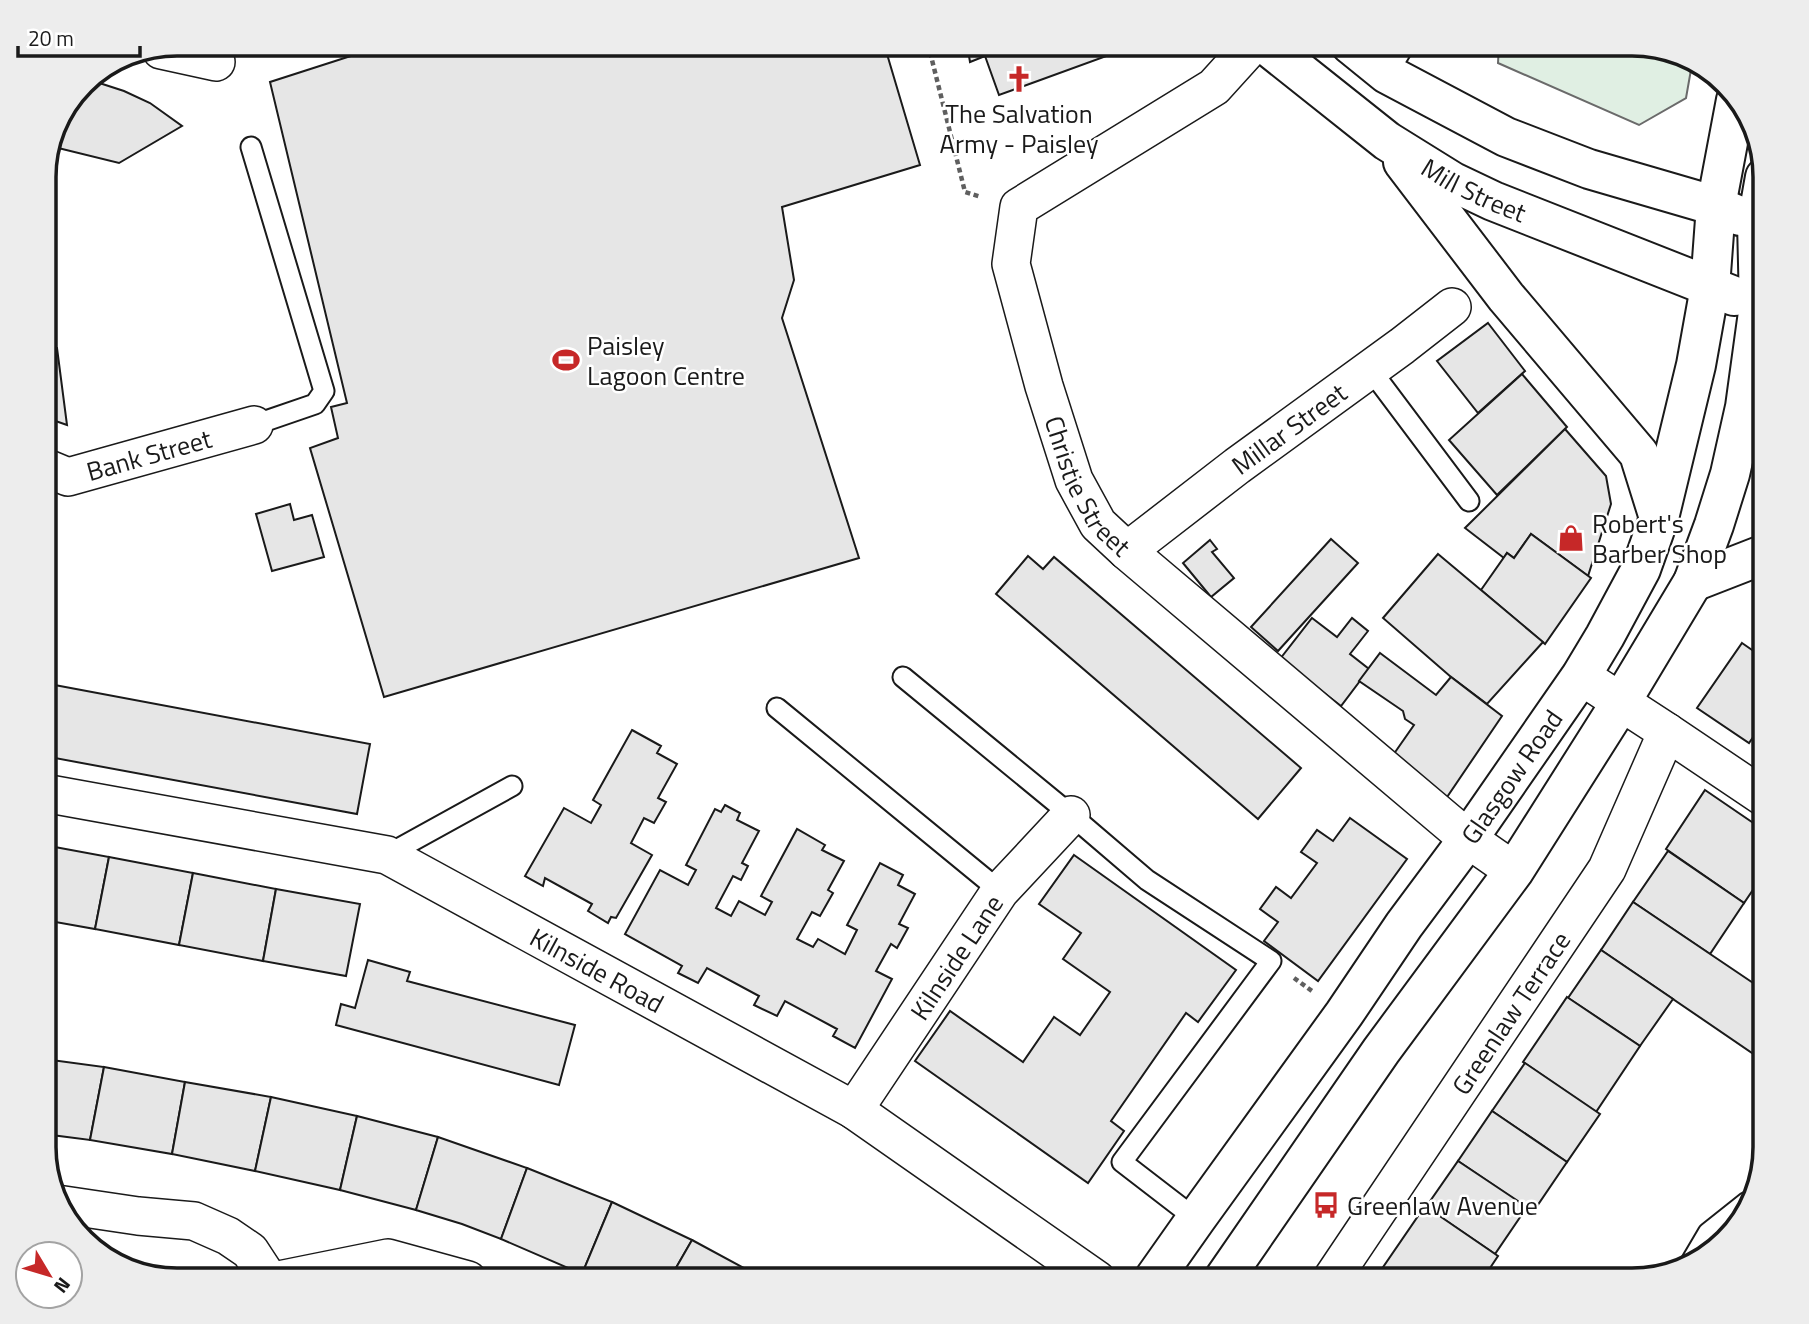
<svg xmlns="http://www.w3.org/2000/svg" width="1809" height="1324" viewBox="0 0 1809 1324" font-family="'Titillium Web',sans-serif">
	<rect width="100%" height="100%" fill="#fff"/>
	<polygon fill="#e0efe3" stroke="#6a6a6a" stroke-width="2" points="1499,44 1632,44 1692,64 1686,98 1639,125 1498,63"/>
	<g fill="#e6e6e6" stroke="#1a1a1a" stroke-width="2">
		<polygon points="388,44 884,44 920,165 782,207 794,280 782,318 859,558 384,697 310,448 338,438 331,407 347,403 270,82"/>
		<polygon points="967,44 1120,44 1123,50 999,95 985,56 970,62"/>
		<polygon points="87,79 124,91 150,103 182,126 119,163 50,146 57,119"/>
		<polygon points="1488,323 1525,371 1478,413 1437,361"/>
		<polygon points="44,343 57,348 67,425 44,417"/>
		<polygon points="1522,374 1567,427 1497,495 1449,440"/>
		<polygon points="1565,429 1606,476 1611,504 1588,576 1531,534 1514,558 1507,553 1504,558 1465,528"/>
		<polygon points="290,504 294,520 312,515 324,557 272,571 256,514"/>
		<polygon points="1531,534 1591,578 1545,644 1481,590 1507,553 1514,558"/>
		<polygon points="1331,539 1358,563 1278,651 1251,627"/>
		<polygon points="1210,540 1217,549 1212,552 1234,578 1211,597 1183,563"/>
		<polygon points="1438,554 1543,642 1487,704 1451,677 1383,618"/>
		<polygon points="1028,556 1043,569 1054,557 1301,768 1258,819 996,594"/>
		<polygon points="1312,618 1337,637 1352,618 1368,631 1350,654 1369,669 1341,706 1280,659"/>
		<polygon points="1742,643 1765,659 1765,720 1749,743 1697,708"/>
		<polygon points="1380,653 1436,695 1451,677 1502,716 1443,803 1391,758 1414,725 1405,719 1403,711 1359,681"/>
		<polygon points="44,683 370,744 357,814 44,756"/>
		<polygon points="632,730 661,746 657,753 677,764 658,798 666,802 654,823 644,818 631,843 652,855 616,918 611,917 608,923 588,911 592,904 545,878 543,886 525,876 564,808 591,823 601,805 593,800"/>
		<polygon points="1705,790 1765,831 1765,872 1744,903 1666,849"/>
		<polygon points="725,805 740,813 737,820 759,831 742,863 748,866 741,880 733,876 716,908 731,916 739,901 765,915 772,902 761,896 797,829 825,845 822,850 844,861 828,890 833,893 820,916 812,912 797,939 813,947 818,939 845,954 857,930 847,925 880,863 903,875 898,885 915,894 899,924 908,928 897,948 891,944 876,971 892,979 855,1048 833,1036 837,1029 785,1001 777,1016 754,1005 759,996 707,968 698,983 678,973 682,966 625,934 660,870 688,885 696,870 686,865 715,809 721,812"/>
		<polygon points="1350,818 1407,859 1318,981 1264,941 1278,922 1260,909 1276,887 1291,898 1317,863 1301,852 1317,830 1333,841"/>
		<polygon points="44,845 109,857 95,929 44,920"/>
		<polygon points="1668,851 1744,903 1710,954 1633,902"/>
		<polygon points="1074,855 1236,970 1198,1022 1186,1013 1111,1121 1124,1131 1088,1183 915,1061 950,1011 1023,1062 1054,1017 1080,1035 1110,992 1063,959 1081,933 1039,904"/>
		<polygon points="109,857 193,873 179,945 95,929"/>
		<polygon points="193,873 276,889 263,961 179,945"/>
		<polygon points="276,889 360,904 346,976 263,961"/>
		<polygon points="1633,902 1765,991 1765,1039 1755,1055 1601,950"/>
		<polygon points="1601,950 1673,999 1640,1046 1568,998"/>
		<polygon points="368,960 410,972 407,981 575,1025 559,1085 336,1025 341,1004 355,1008"/>
		<polygon points="1567,997 1640,1046 1596,1112 1523,1062"/>
		<polygon points="44,1059 104,1067 90,1140 44,1134"/>
		<polygon points="1525,1063 1600,1114 1567,1162 1492,1111"/>
		<polygon points="104,1067 185,1082 172,1154 90,1140"/>
		<polygon points="185,1082 271,1097 255,1171 172,1154"/>
		<polygon points="271,1097 357,1116 340,1190 255,1171"/>
		<polygon points="1492,1111 1567,1162 1533,1212 1458,1161"/>
		<polygon points="357,1116 438,1137 416,1210 340,1190"/>
		<polygon points="438,1137 527,1168 501,1239 462,1224 416,1210"/>
		<polygon points="1458,1161 1527,1207 1495,1254 1426,1207"/>
		<polygon points="527,1168 612,1202 582,1274 501,1239"/>
		<polygon points="612,1202 692,1240 669,1280 597,1280 582,1274"/>
		<polygon points="1425,1206 1498,1256 1482,1280 1390,1280 1379,1273"/>
		<polygon points="692,1240 766,1280 669,1280"/>
	</g>
	<g fill="none" stroke-linecap="round" stroke-linejoin="round">
		<defs>
			<g id="service">
				<polyline points="1387,74 1405,44"/>
				<polyline points="251,147 324,391 315,404 254,425"/>
				<polyline points="1370,369 1469,501"/>
				<polyline points="903,677 1071,815 1147,880 1271,961 1122,1162 1196,1219"/>
				<polyline points="777,708 1000,891"/>
				<polyline points="387,855 512,786"/>
				<polyline points="1688,1267 1708,1233 1747,1202"/>
			</g>
			<g id="minor">
				<path id="s1" d="M1253 44 1214 87 1019 207 1011 264 1044 386 1074 480 1098 524 1127 551 1468 839 1514 871"/>
				<polyline points="161,50 216,62"/>
				<path id="s2" d="M44 467 68 477 254 425"/>
				<path id="s3" d="M1127 551 1237 466 1402 346 1452 307"/>
				<polyline points="1581,676 1667,732 1765,798"/>
				<path id="s4" d="M44 793 387 855 854 1110 1097 1280"/>
				<path id="s5" d="M854 1110 1000 891 1071 815"/>
				<polyline points="57,1204 138,1216 194,1221 228,1236 250,1251 269,1280"/>
				<polyline points="279,1280 388,1258 468,1280"/>
				<path id="s6" d="M1331 1280 1607 869 1667 732"/>
			</g>
			<g id="tertiary">
				<polyline points="1716,206 1736,100"/>
				<polyline points="1757,222 1765,177"/>
			</g>
			<g id="primary">
				<path id="s7" d="M1265 44 1387 141 1453 182 1493 201 1734 296"/>
				<polyline points="1350,44 1387,74 1506,137 1589,169 1716,206 1740,216"/>
				<polyline points="1403,162 1506,297 1639,454 1659,518"/>
				<polyline points="1693,582 1765,554"/>
				<path id="s8" d="M1153 1280 1196 1219 1344 1014 1404 925 1468 839 1581 676 1605 636 1641 569 1659 518 1696 365 1710 287 1716 206"/>
				<polyline points="1223,1280 1381,1051 1514,871 1621,702 1693,582 1714,525 1730,474 1745,407 1759,305 1757,222"/>
			</g>
		</defs>
		<use href="#service" stroke="#1a1a1a" stroke-width="23"/>
		<use href="#minor" stroke="#1a1a1a" stroke-width="40"/>
		<use href="#tertiary" stroke="#1a1a1a" stroke-width="42"/>
		<use href="#primary" stroke="#1a1a1a" stroke-width="42"/>
		<g stroke="#5f5f5f" stroke-width="4.5" stroke-dasharray="5 3.5" stroke-linecap="butt">
			<polyline points="928,44 965,192 981,197"/>
			<polyline points="253,49 270,44"/>
			<polyline points="1294,978 1312,991"/>
		</g>
		<use href="#service" stroke="#fff" stroke-width="19"/>
		<use href="#minor" stroke="#fff" stroke-width="37"/>
		<use href="#tertiary" stroke="#fff" stroke-width="38"/>
		<use href="#primary" stroke="#fff" stroke-width="38"/>
	</g>
	<defs>
		<symbol id="church-bare" viewBox="-9 -9 18 18"><path d="M-1.2-6h2.4v3.5h3.3v2.4h-3.3V6h-2.4V-.1h-3.3v-2.4h3.3Z" fill="#c62828" stroke="#fff" stroke-width="2.5" paint-order="stroke"/></symbol>
		<symbol id="stadium-bare" viewBox="-9 -9 18 18"><path d="M0-5a6.5 5 0 1 0 0 10a6.5 5 0 1 0 0-10ZM-3.5-1.8h7v3.6h-7Z" fill="#c62828" stroke="#fff" stroke-width="2.5" paint-order="stroke"/></symbol>
		<symbol id="shop-bare" viewBox="-9 -9 18 18"><path d="M-5-2.5h2.3a2.7 3.5 0 0 1 5.4 0H5L5.5 6h-11ZM-1.5-2.5h3a1.5 2.3 0 0 0-3 0Z" fill="#c62828" stroke="#fff" stroke-width="2.5" paint-order="stroke"/></symbol>
		<symbol id="bus-bare" viewBox="-9 -9 18 18"><path d="M-5-6H5V4H4V6H2V4H-2V6H-4V4H-5ZM-3.5-4V0h7V-4ZM-3.5 1.2v1.5H-2V1.2ZM2 1.2v1.5H3.5V1.2Z" fill="#c62828" stroke="#fff" stroke-width="2.5" paint-order="stroke"/></symbol>
	</defs>
	<g fill-rule="evenodd">
		<use href="#church-bare" x="1000" y="60" width="38" height="38"/>
		<use href="#stadium-bare" x="547" y="341" width="38" height="38"/>
		<use href="#shop-bare" x="1552" y="519" width="38" height="38"/>
		<use href="#bus-bare" x="1307" y="1186" width="38" height="38"/>
	</g>
	<g text-anchor="middle" dominant-baseline="central" stroke-width="5" stroke-linejoin="round" paint-order="stroke">
		<g font-size="26" fill="#1a1a1a" stroke="#fff" text-anchor="start">
			<text x="1019" y="113" text-anchor="middle">The Salvation<tspan x="1019" dy="30">Army - Paisley</tspan></text>
			<text x="587" y="345">Paisley<tspan x="587" dy="30">Lagoon Centre</tspan></text>
			<text x="1592" y="523">Robert's<tspan x="1592" dy="30">Barber Shop</tspan></text>
			<text x="1347" y="1205">Greenlaw Avenue</text>
		</g>
		<g font-size="26" fill="#1a1a1a" stroke="#fff">
			<text stroke="none"><textPath href="#s7" startOffset="256">Mill Street</textPath></text>
			<text stroke="none"><textPath href="#s3" startOffset="203">Millar Street</textPath></text>
			<text stroke="none"><textPath href="#s2" startOffset="110">Bank Street</textPath></text>
			<text stroke="none"><textPath href="#s1" startOffset="581">Christie Street</textPath></text>
			<text stroke="none"><textPath href="#s8" startOffset="618">Glasgow Road</textPath></text>
			<text stroke="none"><textPath href="#s5" startOffset="184">Kilnside Lane</textPath></text>
			<text stroke="none"><textPath href="#s4" startOffset="588">Kilnside Road</textPath></text>
			<text stroke="none"><textPath href="#s6" startOffset="322">Greenlaw Terrace</textPath></text>
		</g>
	</g>
	<path d="M0 0H1809V1324H0ZM177 56H1632A121 121 0 0 1 1753 177V1147A121 121 0 0 1 1632 1268H177A121 121 0 0 1 56 1147V177A121 121 0 0 1 177 56Z" fill="#ededed" fill-rule="evenodd"/>
	<path fill="none" stroke="#1a1a1a" stroke-width="3.5" d="M177 56H1632A121 121 0 0 1 1753 177V1147A121 121 0 0 1 1632 1268H177A121 121 0 0 1 56 1147V177A121 121 0 0 1 177 56Z"/>
	<g transform="translate(49 1275) rotate(128)"><circle r="33" fill="#ffffff" stroke="#a3a3a3" stroke-width="2"/>
	<path d="M0-5L12 26L0 18L-12 26Z" fill="#c62828"/>
	<text y="-10" font-size="19" font-weight="bold" text-anchor="middle" fill="#1a1a1a">N</text>
	</g>
	<path d="M18 46v10h122v-10" fill="none" stroke="#1a1a1a" stroke-width="3.5"/>
	<text x="28" y="46" font-size="21" fill="#1a1a1a" stroke="#ffffff" stroke-width="5" paint-order="stroke">20 m</text>
</svg>
